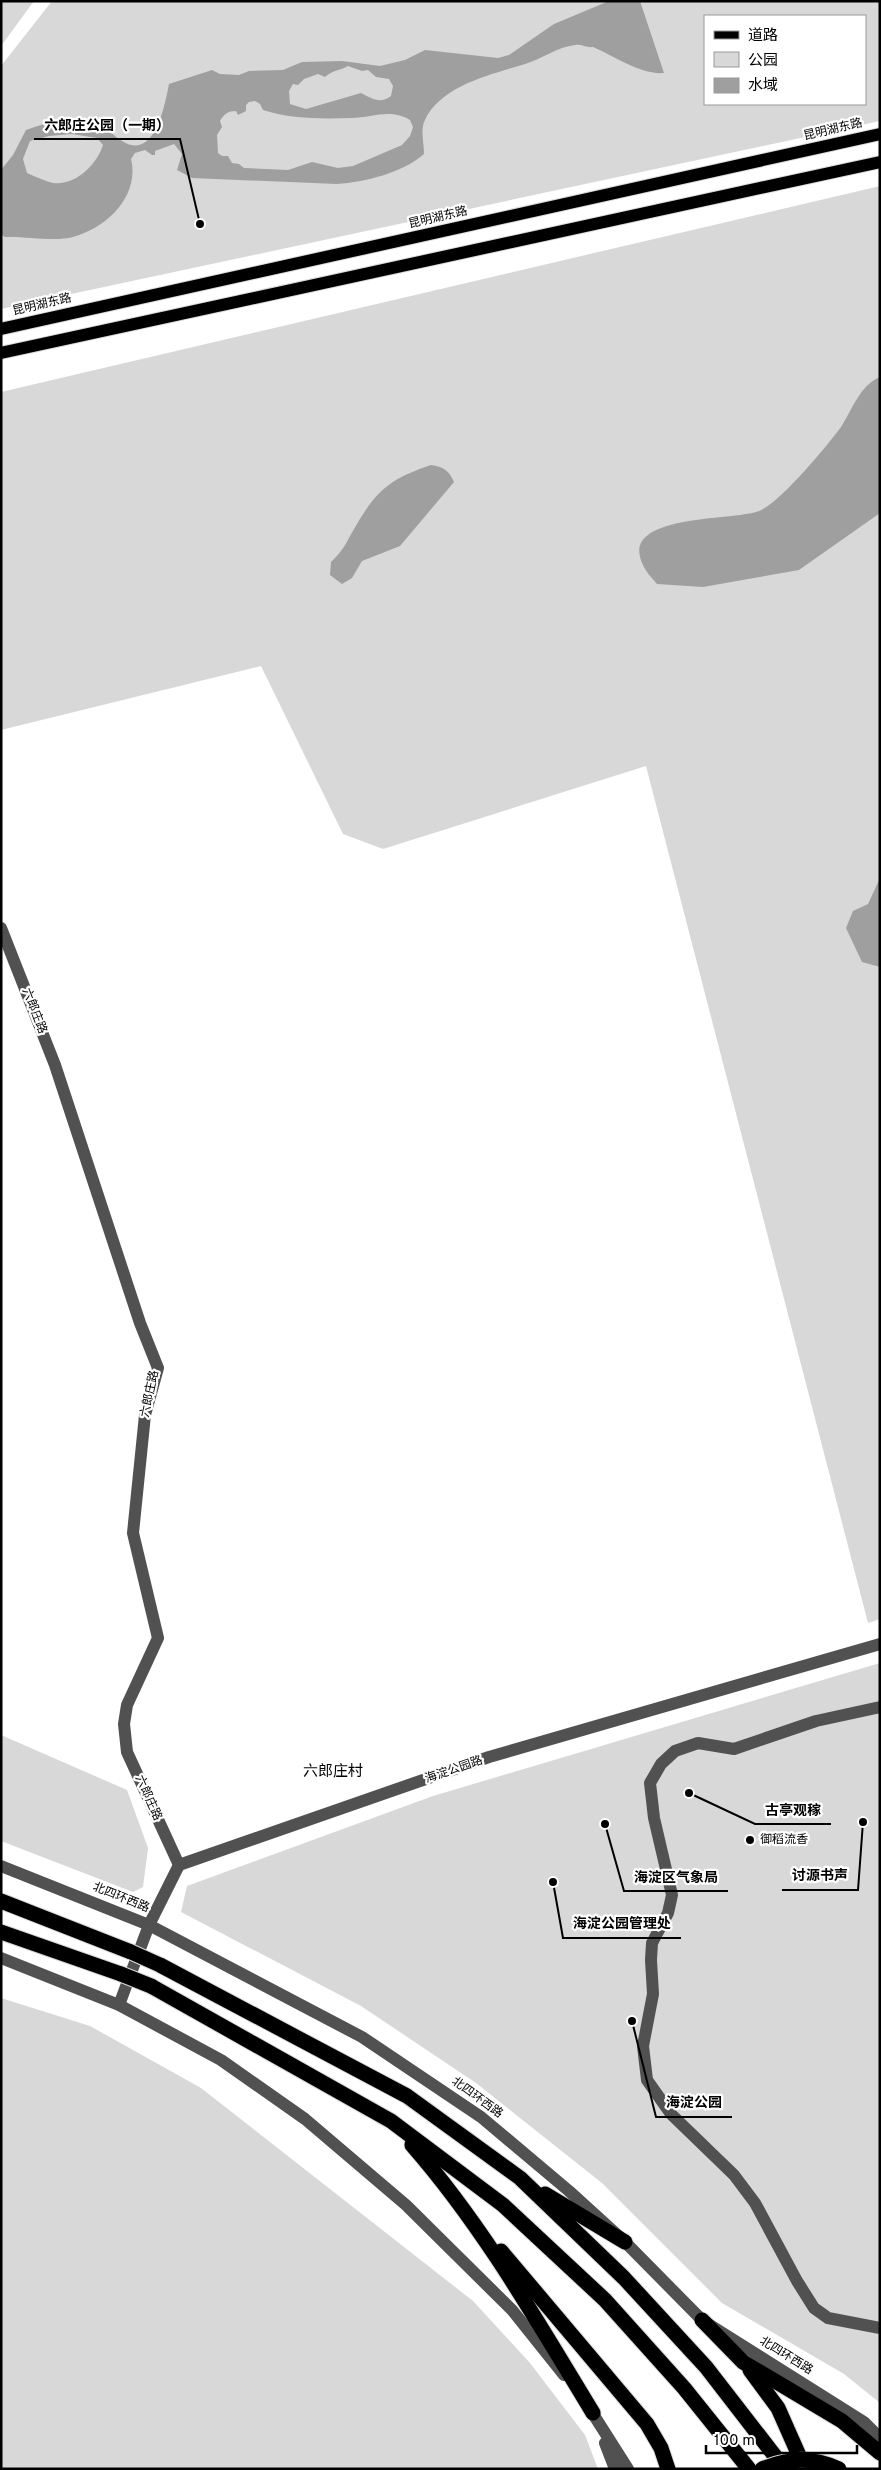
<svg xmlns="http://www.w3.org/2000/svg" width="881" height="2470" viewBox="0 0 881 2470" font-family="Overpass,'Noto Sans SC',sans-serif">
	<rect width="100%" height="100%" fill="#fff"/>
	<g fill="#d8d8d8" fill-rule="evenodd">
		<polygon points="1,1 34,1 1,46"/>
		<path d="M52 1H880V121L1 309V66ZM705 16H865V104H705Z"/>
		<polygon points="880,186 880,1619 868,1623 646,766 383,849 343,834 261,666 1,730 1,392"/>
		<polygon points="880,1663 880,2403 844,2374 722,2303 602,2183 476,2083 361,2006 181,1912 187,1886 433,1796"/>
		<polygon points="1,1735 127,1790 148,1848 143,1887 133,1892 1,1841"/>
		<polygon points="1,1998 90,2026 201,2088 473,2301 530,2363 585,2435 598,2469 1,2469"/>
	</g>
	<g fill="#9f9f9f" fill-rule="evenodd">
		<path d="M609 1H640L664 73C641 75 614 56 593 47 586 48 582 44 575 45 557 47 542 59 525 64 493 74 441 85 425 120 420 129 424 143 424 154 402 173 365 182 337 184L192 178 177 170 182 154 174 144 155 151V155H152L145 150 135 153 131 159C140 196 107 228 73 237 56 242 24 236 5 237L1 234V170L13 155 26 130C46 123 69 116 90 121 108 124 109 133 122 141 155 162 165 104 169 84L212 70 220 74 239 75 249 71 283 70 302 62 342 61 380 66 405 60 425 50 498 58 509 55 554 24ZM348 66 362 71 368 70 376 77 389 79 393 86 391 96C380 104 373 99 361 93L306 109 290 104 289 91 293 84 298 85 304 79 318 74 325 77C332 70 342 70 348 66ZM255 101 260 104 263 110C291 119 321 119 351 118 373 118 389 108 410 120L413 127 410 136 402 145 353 166 338 168 312 162 288 170 244 168 239 164 232 163 228 156H222L218 153 217 135 222 127 220 121C224 114 228 111 236 111L238 115 246 111V105L249 102ZM72 134 97 138 103 145C97 164 76 186 53 183 45 181 36 177 27 173L23 159 30 141 49 136Z"/>
		<path d="M880 377V513L799 570 703 587 657 584C652 578 646 572 643 565 617 513 735 521 759 511 780 503 827 446 841 427 852 410 860 385 880 377Z"/>
		<path d="M431 465C443 467 449 470 454 482L400 546 362 561 352 578 342 584 330 575 331 562C346 548 347 540 357 524 378 488 393 478 431 465Z"/>
		<polygon points="880,878 880,967 862,962 846,928 853,911 868,904"/>
	</g>
	<g fill="none" stroke-linecap="round" stroke-linejoin="round">
		<defs>
			<g id="major">
				<polyline points="1,329 880,134"/>
				<polyline points="1,353 880,162"/>
			</g>
			<g id="highway">
				<polyline points="1,1901 131,1952"/>
				<polyline points="1,1932 121,1974"/>
				<polyline points="160,1965 407,2096 520,2178 624,2278 706,2367 785,2469"/>
				<polyline points="151,1986 391,2121 503,2205 605,2300 684,2388 749,2469"/>
				<path d="M412 2145C483 2226 537 2321 593 2413"/>
				<polyline points="545,2194 625,2242"/>
				<polyline points="501,2251 647,2424 661,2448 668,2469"/>
				<polyline points="702,2320 743,2362 842,2421 880,2453"/>
				<polyline points="750,2370 778,2408 805,2469"/>
			</g>
		</defs>
		<use href="#major" stroke="#dbdbdb" stroke-width="14"/>
		<use href="#highway" stroke="#dbdbdb" stroke-width="17"/>
		<g stroke="#515151" stroke-width="12">
			<polyline points="1,928 55,1065 140,1323 158,1368 145,1415 133,1533 158,1638 127,1705 124,1724 127,1752 179,1865"/>
			<polyline points="880,1707 816,1721 734,1749 698,1743 675,1751 661,1764 650,1783 654,1818 672,1895 668,1913 652,1943 651,1960 653,1994 643,2046 647,2080 671,2114 734,2175 755,2203 797,2281 814,2308 828,2318 880,2328"/>
			<polyline points="1,1866 149,1925 362,2037 481,2117 569,2191 625,2242 702,2320 864,2422 880,2438"/>
			<polyline points="1,1958 119,2005 221,2060 305,2119 406,2205 512,2310 564,2375"/>
			<polyline points="119,2005 149,1925 179,1865 489,1757 880,1644"/>
			<polyline points="588,2406 628,2469"/>
			<polyline points="605,2443 615,2469"/>
		</g>
		<use href="#major" stroke="#000" stroke-width="12"/>
		<use href="#highway" stroke="#000" stroke-width="15"/>
		<defs>
			<g id="highway-bridge">
				<polyline points="131,1952 160,1965"/>
				<polyline points="121,1974 151,1986"/>
				<path d="M762 2469C788 2458 813 2456 839 2469"/>
			</g>
		</defs>
		<use href="#highway-bridge" stroke="#dbdbdb" stroke-width="17" stroke-linecap="butt"/>
		<use href="#highway-bridge" stroke="#000" stroke-width="15"/>
	</g>
	<circle fill="#000" stroke="#fff" stroke-width="2" cx="750" cy="1840" r="5"/>
	<g text-anchor="middle" dominant-baseline="central" stroke-width="4.5" stroke-linejoin="round" paint-order="stroke">
		<g font-size="12" fill="#000" stroke="#fff">
			<text transform="translate(833 130) rotate(-13)">昆明湖东路</text>
			<text transform="translate(438 218) rotate(-13)">昆明湖东路</text>
			<text transform="translate(42 305) rotate(-13)">昆明湖东路</text>
			<text transform="translate(34 1011) rotate(69)">六郎庄路</text>
			<text transform="translate(150 1394) rotate(-78)">六郎庄路</text>
			<text transform="translate(454 1770) rotate(-19)">海淀公园路</text>
			<text transform="translate(148 1798) rotate(66)">六郎庄路</text>
			<text transform="translate(121 1898) rotate(22)">北四环西路</text>
			<text transform="translate(477 2098) rotate(36)">北四环西路</text>
			<text transform="translate(786 2356) rotate(32)">北四环西路</text>
		</g>
		<g font-size="12" fill="#000" stroke="#fff" text-anchor="start">
			<text x="760" y="1840">御稻流香</text>
		</g>
		<g font-size="15" fill="#000" stroke="#fff">
			<text x="333" y="1772">六郎庄村</text>
		</g>
	</g>
	<path fill="none" stroke="#000" stroke-width="2" d="M200 224L180 139H34M689 1793L755 1824H831M863 1822L858 1890H782M605 1824L624 1891H728M553 1882L563 1938H681M632 2021L656 2117H732"/>
	<g fill="#000" stroke="#fff" stroke-width="2">
		<circle cx="200" cy="224" r="5"/>
		<circle cx="689" cy="1793" r="5"/>
		<circle cx="863" cy="1822" r="5"/>
		<circle cx="605" cy="1824" r="5"/>
		<circle cx="553" cy="1882" r="5"/>
		<circle cx="632" cy="2021" r="5"/>
	</g>
	<g font-size="14" text-anchor="middle" font-weight="bold" fill="#000" stroke="#fff" stroke-width="4.5" stroke-linejoin="round" paint-order="stroke">
		<text x="107" y="130">六郎庄公园（一期）</text>
		<text x="793" y="1815">古亭观稼</text>
		<text x="820" y="1880">讨源书声</text>
		<text x="676" y="1882">海淀区气象局</text>
		<text x="622" y="1928">海淀公园管理处</text>
		<text x="694" y="2107">海淀公园</text>
	</g>
	<rect width="881" height="2470" fill="none" stroke="#000000" stroke-width="5"/>
	<rect x="704" y="15" width="162" height="90" fill="#ffffff" stroke="#999999"/>
	<rect x="714" y="31" width="25" height="8" fill="#000000" stroke="#999999"/>
	<text x="748" y="40" font-size="15" fill="#000000">道路</text>
	<rect x="714" y="52" width="25" height="15" fill="#d8d8d8" stroke="#999999"/>
	<text x="748" y="65" font-size="15" fill="#000000">公园</text>
	<rect x="714" y="78" width="25" height="15" fill="#9f9f9f" stroke="#999999"/>
	<text x="748" y="90" font-size="15" fill="#000000">水域</text>
	<path d="M706 2445v8h151v-8" fill="none" stroke="#000000" stroke-width="2.5"/>
	<text x="714" y="2445" font-size="15" fill="#000000" stroke="#ffffff" stroke-width="4" paint-order="stroke">100 m</text>
</svg>
